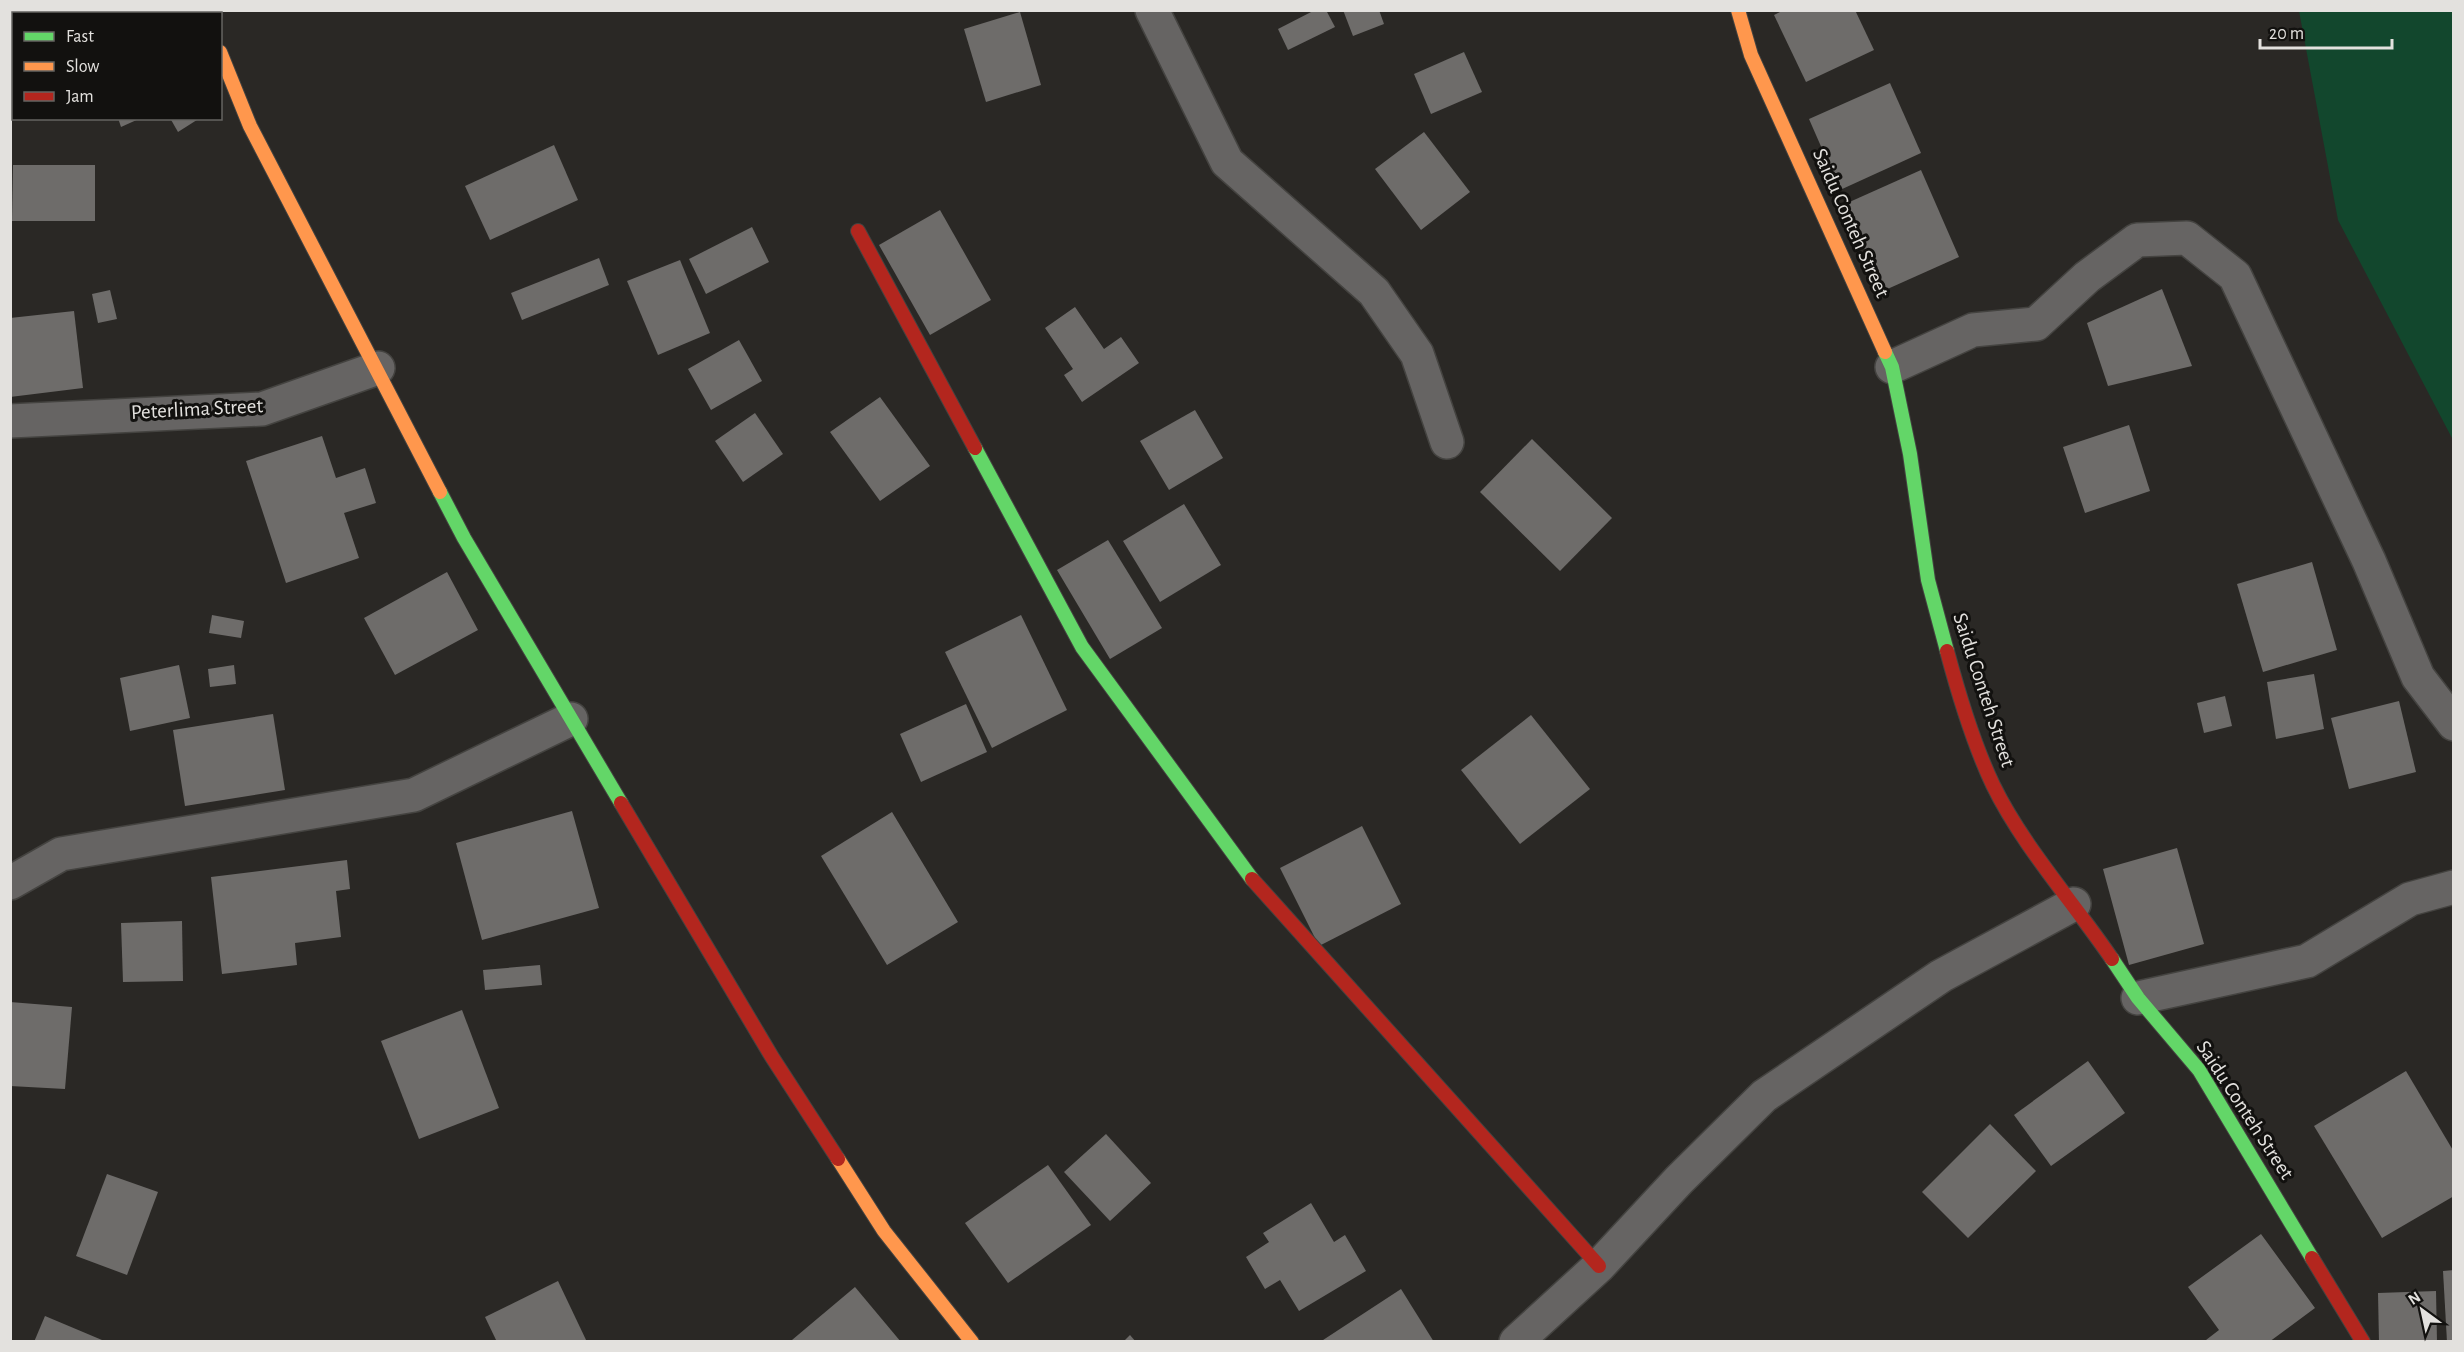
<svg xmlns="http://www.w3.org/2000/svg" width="2464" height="1352" viewBox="0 0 2464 1352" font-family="'Alegreya Sans',sans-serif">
	<rect width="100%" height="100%" fill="#2a2825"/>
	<polygon fill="#12472d" points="2299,11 2453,11 2453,440 2338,220"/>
	<g fill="#6e6c6a">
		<polygon points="1315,10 1326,10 1335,27 1288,50 1278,29"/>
		<polygon points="1343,10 1379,10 1384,24 1353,36"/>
		<polygon points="1784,10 1855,10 1874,50 1806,82 1774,15"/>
		<polygon points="1020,12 1041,85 986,102 964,29"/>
		<polygon points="1464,52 1482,92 1431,114 1414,74"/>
		<polygon points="1890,83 1921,153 1840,190 1809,119"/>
		<polygon points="118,118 141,118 121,127"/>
		<polygon points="170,118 200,118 178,132"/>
		<polygon points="1424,132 1470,192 1421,230 1375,169"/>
		<polygon points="554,145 578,200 490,240 465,186"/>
		<polygon points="13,165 95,165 95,221 12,221"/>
		<polygon points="1921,170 1959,257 1883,291 1845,204"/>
		<polygon points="940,210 991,300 930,335 879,245"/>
		<polygon points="752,227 769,262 706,294 689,259"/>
		<polygon points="599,258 609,285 522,320 511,293"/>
		<polygon points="680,260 710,333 658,355 627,281"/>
		<polygon points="2162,289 2192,366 2108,386 2087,323"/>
		<polygon points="110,290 117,319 98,323 92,294"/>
		<polygon points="1075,307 1104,349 1121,337 1139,363 1082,402 1064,375 1073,369 1045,328"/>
		<polygon points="74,311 83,388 10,397 10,318"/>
		<polygon points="739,340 762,381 711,410 688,369"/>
		<polygon points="880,397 930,466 880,501 830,432"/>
		<polygon points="1195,410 1223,458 1169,490 1140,441"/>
		<polygon points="755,413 783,454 743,482 715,441"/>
		<polygon points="2129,425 2150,491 2085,513 2063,447"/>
		<polygon points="322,436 336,478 365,468 376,503 344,513 359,558 286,583 246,461"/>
		<polygon points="1532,439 1612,518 1560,571 1480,492"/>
		<polygon points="1184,504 1221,565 1160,602 1123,541"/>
		<polygon points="1108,540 1162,628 1110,659 1057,570"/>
		<polygon points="2312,562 2337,650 2263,672 2237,584"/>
		<polygon points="447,572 478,630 395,675 364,618"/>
		<polygon points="212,615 244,621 241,638 209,633"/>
		<polygon points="1021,615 1067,710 992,748 945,652"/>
		<polygon points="179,665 190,718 130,731 120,678"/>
		<polygon points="234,665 236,684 210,687 208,669"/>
		<polygon points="2314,674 2324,729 2276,739 2267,682"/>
		<polygon points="2225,696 2232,726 2204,733 2197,703"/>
		<polygon points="2399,701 2416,772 2349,789 2331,718"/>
		<polygon points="966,704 987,752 921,782 900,734"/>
		<polygon points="273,714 285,790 185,806 173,730"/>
		<polygon points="1531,715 1590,789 1520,844 1461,770"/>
		<polygon points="572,811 599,908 482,940 456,843"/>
		<polygon points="892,812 958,922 887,965 821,856"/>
		<polygon points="1362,826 1401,904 1319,946 1280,868"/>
		<polygon points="2177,848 2204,944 2129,965 2103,869"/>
		<polygon points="347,860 350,889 336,891 341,937 295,943 297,965 222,974 211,877"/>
		<polygon points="182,921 183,981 123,982 121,923"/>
		<polygon points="540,965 542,985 485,990 483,970"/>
		<polygon points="10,1002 72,1007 65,1089 10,1086"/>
		<polygon points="462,1010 499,1108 419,1139 381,1041"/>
		<polygon points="2088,1061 2125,1113 2051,1166 2014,1115"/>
		<polygon points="2406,1071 2454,1152 2454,1196 2382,1238 2314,1126"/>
		<polygon points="1990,1124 2036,1171 1968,1238 1922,1192"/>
		<polygon points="1106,1134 1151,1183 1110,1221 1064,1172"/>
		<polygon points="1048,1165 1091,1225 1008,1283 965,1223"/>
		<polygon points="107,1174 158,1192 127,1275 76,1256"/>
		<polygon points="1311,1203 1334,1242 1345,1235 1366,1271 1299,1311 1280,1280 1265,1289 1246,1257 1269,1242 1263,1233"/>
		<polygon points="2261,1234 2315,1308 2269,1342 2207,1342 2206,1340 2219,1330 2188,1287"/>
		<polygon points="2454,1270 2454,1342 2447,1342 2443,1271"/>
		<polygon points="558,1281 587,1342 497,1342 485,1317"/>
		<polygon points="855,1287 901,1342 794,1342 792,1340"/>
		<polygon points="1401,1289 1434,1342 1320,1342"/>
		<polygon points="2436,1291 2437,1342 2379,1342 2378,1293"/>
		<polygon points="45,1316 102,1340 101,1342 34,1342"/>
		<polygon points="1130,1335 1136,1342 1123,1342"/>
	</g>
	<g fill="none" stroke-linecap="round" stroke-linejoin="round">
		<defs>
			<g id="street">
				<polyline points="204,10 205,14"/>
				<polyline points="1152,10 1227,162 1374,292 1417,354 1447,442"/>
				<polyline points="1892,367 1973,330 2036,324 2087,277 2137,240 2187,238 2235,276 2369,561 2418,677 2454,724"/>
				<polyline points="10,421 262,409 378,368"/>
				<polyline points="10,883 61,854 414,795 571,719"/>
				<polyline points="2138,998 2307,961 2410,899 2454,887"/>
				<polyline points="1516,1342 1599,1266 1679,1180 1764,1096 1941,976 2074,904"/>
			</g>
			<g id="fast">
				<polyline points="1885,352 1892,367 1910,454 1928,580 1947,651"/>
				<polyline points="975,448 1082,647 1252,879"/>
				<polyline points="440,492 464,538 621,803"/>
				<polyline points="2112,959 2138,998 2199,1070 2312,1258"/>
			</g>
			<g id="slow">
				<polyline points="1738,10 1751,55 1885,352"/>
				<polyline points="220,52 250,126 440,492"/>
				<polyline points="838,1159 884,1231 972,1342"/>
			</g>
			<g id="jam">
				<polyline points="858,231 975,448"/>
				<path d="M1947 651C1959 696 1973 743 1993 785 2022 845 2074 903 2112 959"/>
				<polyline points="621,803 772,1057 838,1159"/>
				<polyline points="1252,879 1599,1266"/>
				<polyline points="2312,1258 2363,1342"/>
			</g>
		</defs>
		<use href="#street" stroke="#444340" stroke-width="36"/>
		<use href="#fast" stroke="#444340" stroke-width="16"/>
		<use href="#slow" stroke="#444340" stroke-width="16"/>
		<use href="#jam" stroke="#444340" stroke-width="16"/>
		<use href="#street" stroke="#666463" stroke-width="33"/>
		<use href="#fast" stroke="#63d668" stroke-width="14"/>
		<use href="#slow" stroke="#ff974d" stroke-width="14"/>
		<use href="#jam" stroke="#b3261e" stroke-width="14"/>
	</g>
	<g text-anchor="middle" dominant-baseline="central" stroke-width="6" stroke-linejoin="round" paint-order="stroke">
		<g font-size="21" fill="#e3e1de" stroke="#12110f">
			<text transform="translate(1851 223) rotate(66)">Saidu Conteh Street</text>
			<text transform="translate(197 409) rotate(-3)">Peterlima Street</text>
			<text transform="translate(1984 690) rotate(72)">Saidu Conteh Street</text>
			<text transform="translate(2245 1110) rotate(57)">Saidu Conteh Street</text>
		</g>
	</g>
	<rect width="2464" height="1352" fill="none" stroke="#e3e1de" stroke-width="24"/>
	<rect x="12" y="12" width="210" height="108" fill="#12110f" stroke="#666462" stroke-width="1.5"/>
	<rect x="24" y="32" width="30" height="9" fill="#63d668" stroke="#666462" stroke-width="1.5"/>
	<text x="66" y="42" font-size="18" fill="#e3e1de">Fast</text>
	<rect x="24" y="62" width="30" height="9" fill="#ff974d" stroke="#666462" stroke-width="1.5"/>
	<text x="66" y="72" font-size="18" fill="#e3e1de">Slow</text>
	<rect x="24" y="92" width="30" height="9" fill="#b3261e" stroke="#666462" stroke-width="1.5"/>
	<text x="66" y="102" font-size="18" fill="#e3e1de">Jam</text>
	<g transform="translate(2422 1310) rotate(327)" stroke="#12110f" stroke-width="4.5" paint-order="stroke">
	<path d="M0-4.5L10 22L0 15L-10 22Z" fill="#e3e1de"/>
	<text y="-9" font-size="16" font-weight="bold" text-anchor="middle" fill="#e3e1de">N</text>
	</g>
	<path d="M2260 39v9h132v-9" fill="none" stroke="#e3e1de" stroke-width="3"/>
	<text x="2269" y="39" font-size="18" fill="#e3e1de" stroke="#12110f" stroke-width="4.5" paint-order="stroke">20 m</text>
</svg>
